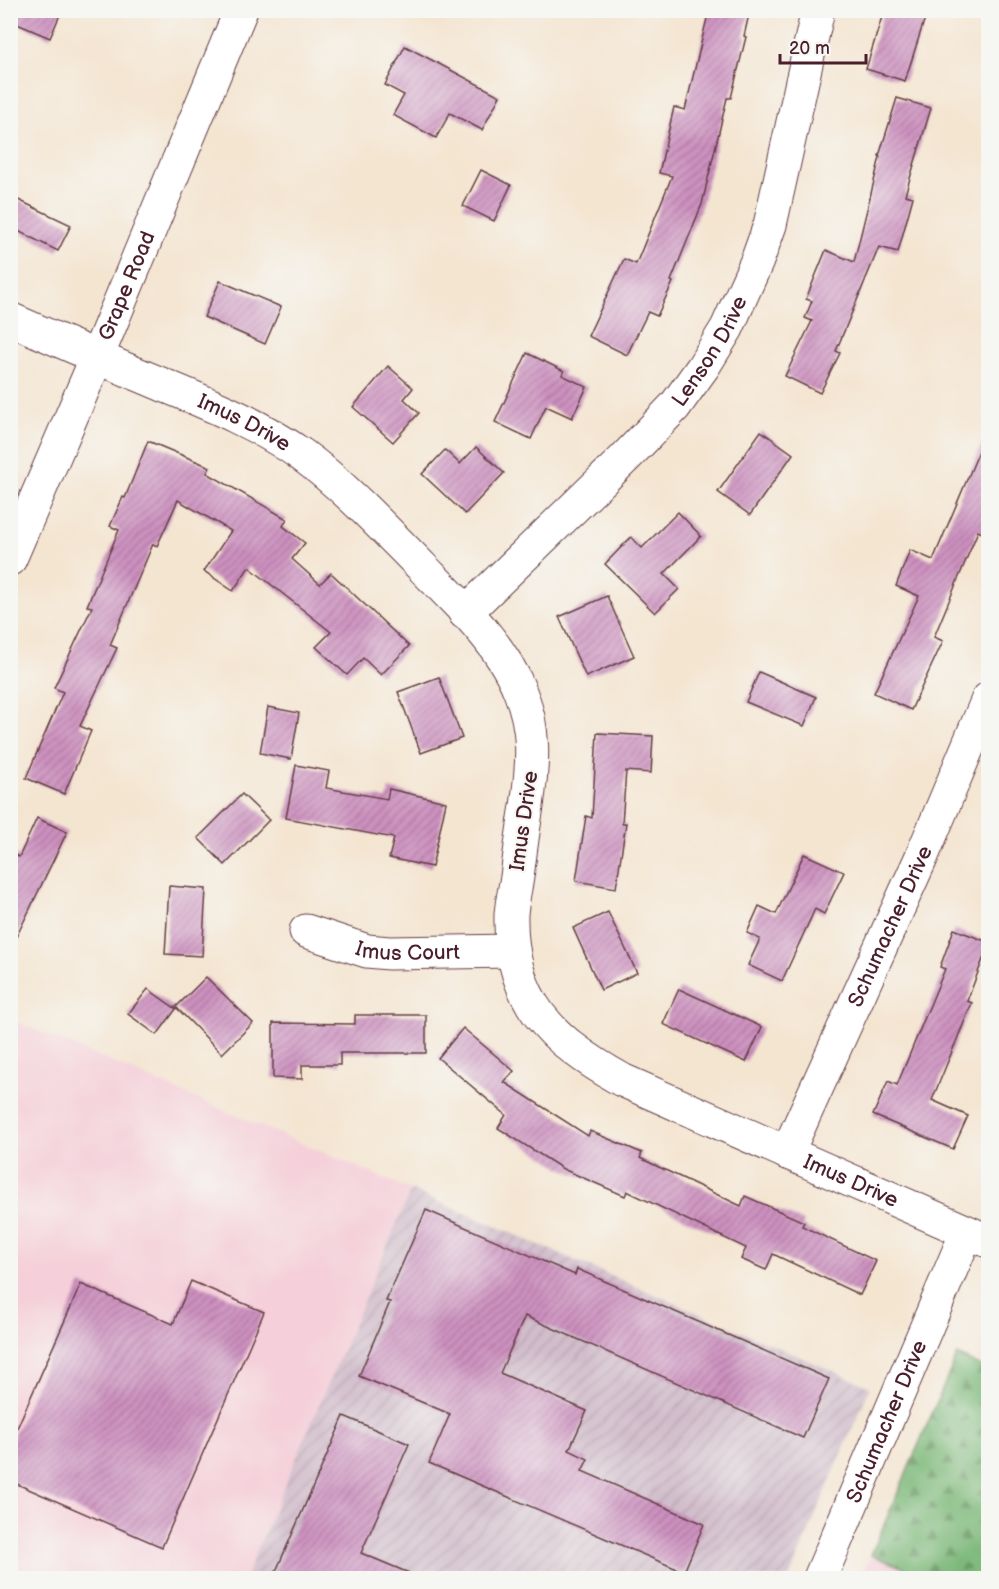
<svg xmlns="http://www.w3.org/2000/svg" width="999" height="1589" viewBox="0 0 999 1589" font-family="'Balsamiq Sans',sans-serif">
	<defs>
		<pattern id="industrial-furrows" width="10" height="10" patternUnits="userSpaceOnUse" patternTransform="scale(1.5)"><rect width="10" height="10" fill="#d1bdcb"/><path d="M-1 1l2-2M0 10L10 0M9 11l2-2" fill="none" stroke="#b5a2ae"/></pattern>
		<pattern id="forest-firs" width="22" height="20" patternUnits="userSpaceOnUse" patternTransform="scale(1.5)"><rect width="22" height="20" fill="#7bb878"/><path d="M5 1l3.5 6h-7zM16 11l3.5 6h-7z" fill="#679563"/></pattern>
		<pattern id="building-hatch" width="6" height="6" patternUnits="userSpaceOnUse" patternTransform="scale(1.5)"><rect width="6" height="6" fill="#cd91c0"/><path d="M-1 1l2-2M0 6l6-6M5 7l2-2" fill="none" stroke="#a8769c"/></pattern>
	</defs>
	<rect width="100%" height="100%" fill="#f6f6f2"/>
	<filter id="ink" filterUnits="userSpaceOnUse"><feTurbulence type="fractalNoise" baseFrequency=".0167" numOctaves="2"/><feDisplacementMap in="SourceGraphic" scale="12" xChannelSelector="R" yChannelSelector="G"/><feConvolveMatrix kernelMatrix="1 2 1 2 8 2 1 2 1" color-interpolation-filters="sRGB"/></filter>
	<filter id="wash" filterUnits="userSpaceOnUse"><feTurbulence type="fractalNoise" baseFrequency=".008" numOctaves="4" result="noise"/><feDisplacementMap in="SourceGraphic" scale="24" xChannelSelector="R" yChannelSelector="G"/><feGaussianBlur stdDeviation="1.35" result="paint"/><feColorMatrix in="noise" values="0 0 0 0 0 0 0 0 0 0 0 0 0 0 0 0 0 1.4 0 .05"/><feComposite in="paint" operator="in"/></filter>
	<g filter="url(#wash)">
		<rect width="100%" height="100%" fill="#f4e5d1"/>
		<g fill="#f5cfd9">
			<polygon points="10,1019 411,1190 245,1578 11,1578"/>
			<polygon points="871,1555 929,1578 861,1578"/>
		</g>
		<polygon fill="url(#industrial-furrows)" points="411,1190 870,1387 789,1578 245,1578"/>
		<polygon fill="url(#forest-firs)" stroke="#626c52" stroke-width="1.5" points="957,1355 988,1370 988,1578 929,1578 871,1555"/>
		<g id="blocks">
			<g fill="url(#building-hatch)">
				<polygon points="10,10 62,10 50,38 10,21"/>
				<polygon points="709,10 750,10 744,36 746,37 731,98 727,98 702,204 671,281 673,282 657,316 648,312 627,355 588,336 624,259 636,264 672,176 659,173 674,107 685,110"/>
				<polygon points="884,10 902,10 925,18 905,81 866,69"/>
				<polygon points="405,46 500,96 482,130 450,113 436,138 393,115 404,95 385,85"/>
				<polygon points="897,98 931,108 905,195 913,197 898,252 879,247 836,351 840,353 820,393 785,376 812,321 805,318 812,301 806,299 826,250 854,262 880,157 879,156"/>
				<polygon points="481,170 511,185 494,221 463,206"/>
				<polygon points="10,196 71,225 58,251 10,227"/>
				<polygon points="220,281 281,307 265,344 204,317"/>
				<polygon points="527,353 564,371 562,375 587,387 572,418 546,406 531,439 495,422"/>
				<polygon points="388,366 413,388 404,399 419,413 393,442 353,407"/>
				<polygon points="988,430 988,536 978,531 934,637 943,641 911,710 874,693 919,596 896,586 910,550 933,560"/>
				<polygon points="761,431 793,454 750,515 718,492"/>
				<polygon points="148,441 210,467 207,473 287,519 283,526 305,543 292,559 320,584 331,573 409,646 381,675 363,658 347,675 316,647 331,632 249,567 233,591 204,571 231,531 178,500 157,546 153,544 110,645 117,648 80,726 91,731 64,794 26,778 63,692 54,688 92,607 87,606 119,530 110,526 123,497 125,498"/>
				<polygon points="476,447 504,473 465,514 422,474 445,450 460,464"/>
				<polygon points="678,512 701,536 664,574 679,589 655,613 605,564 631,537 642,548"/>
				<polygon points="607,596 634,656 586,677 559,617"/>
				<polygon points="759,672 816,697 804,726 746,702"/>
				<polygon points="439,677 462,738 421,753 398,692"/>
				<polygon points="268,707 299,713 291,759 260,753"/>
				<polygon points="597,733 653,736 651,773 626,771 622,823 626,823 616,888 576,881 586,816 592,818"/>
				<polygon points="296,765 329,771 326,788 387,799 389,789 446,802 432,867 389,858 394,838 286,818"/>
				<polygon points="242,794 269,820 225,865 198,838"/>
				<polygon points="37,818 67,832 10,950 10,853 19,857"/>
				<polygon points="804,854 844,872 824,914 815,909 782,981 748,965 760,939 747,933 759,906 776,914"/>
				<polygon points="169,886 206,889 202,956 165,954"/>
				<polygon points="608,912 637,973 601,990 573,928"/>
				<polygon points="954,929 988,942 988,946 967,1001 972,1003 932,1100 968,1116 953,1149 873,1115 888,1081 897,1085 945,969 940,967"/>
				<polygon points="206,977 253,1023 222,1054 176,1007"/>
				<polygon points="148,989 176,1009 157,1035 128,1014"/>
				<polygon points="679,989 762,1027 746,1062 663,1024"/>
				<polygon points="355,1015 426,1015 426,1053 340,1053 340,1065 302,1065 302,1079 273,1078 273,1023 355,1024"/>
				<polygon points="463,1028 514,1071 504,1082 588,1136 590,1131 642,1153 640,1158 741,1206 745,1196 804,1222 802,1226 876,1261 860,1295 773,1254 766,1270 741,1259 746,1248 627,1191 625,1196 563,1169 498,1128 506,1115 438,1058"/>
				<polygon points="426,1210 575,1275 577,1269 829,1379 803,1438 525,1316 500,1373 587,1411 569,1450 588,1459 582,1471 704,1524 684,1572 429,1463 450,1414 359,1376 390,1302 386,1301"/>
				<polygon points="191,1281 264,1312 162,1547 10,1481 10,1444 81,1284 173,1324"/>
				<polygon points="344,1416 409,1444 361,1553 421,1578 273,1578"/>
			</g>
		</g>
	</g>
	<g filter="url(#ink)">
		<use href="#blocks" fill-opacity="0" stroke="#643d44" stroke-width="1.5"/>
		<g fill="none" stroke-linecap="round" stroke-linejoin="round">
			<defs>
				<g id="street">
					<path id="s1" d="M10 319C60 341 110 363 161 384 209 404 259 424 302 455 347 488 385 530 425 570 459 604 501 644 519 689 536 729 533 764 527 806 523 830 520 853 517 877 515 889 512 902 511 914 509 1001 551 1040 622 1080L988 1241"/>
					<path id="s2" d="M465 613 625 458 675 406 703 367 727 328 757 261 770 225 818 10"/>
					<path id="s3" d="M306 931 367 951 389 953 513 951"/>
					<path id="s4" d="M787 1153 922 856 988 699"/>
					<path id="s5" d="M820 1578 967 1232"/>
				</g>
				<g id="secondary">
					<path id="s6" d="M10 559 97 357 241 10"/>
				</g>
			</defs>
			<use href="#street" stroke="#643d44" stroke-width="35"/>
			<use href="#secondary" stroke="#643d44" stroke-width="35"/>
			<use href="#street" stroke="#fff" stroke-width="33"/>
			<use href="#secondary" stroke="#fff" stroke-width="33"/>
		</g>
	</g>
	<g text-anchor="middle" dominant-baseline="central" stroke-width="4.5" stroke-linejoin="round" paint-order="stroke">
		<g font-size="21" fill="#4a1f2b" stroke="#f6f6f2">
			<text stroke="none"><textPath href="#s6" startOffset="297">Grape Road</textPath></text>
			<text stroke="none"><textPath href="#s2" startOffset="360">Lenson Drive</textPath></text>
			<text stroke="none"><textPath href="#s1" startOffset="256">Imus Drive</textPath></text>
			<text transform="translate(524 821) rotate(-82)">Imus Drive</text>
			<text stroke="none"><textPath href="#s4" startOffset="249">Schumacher Drive</textPath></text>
			<text stroke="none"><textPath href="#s3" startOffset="105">Imus Court</textPath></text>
			<text stroke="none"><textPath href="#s1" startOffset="1335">Imus Drive</textPath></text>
			<text stroke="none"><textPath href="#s5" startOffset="170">Schumacher Drive</textPath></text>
		</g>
	</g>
	<rect width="999" height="1589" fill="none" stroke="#f6f6f2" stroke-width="36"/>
	<path d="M780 54v9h86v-9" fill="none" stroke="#4a1f2b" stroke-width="3"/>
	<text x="789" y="54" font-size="18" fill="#4a1f2b" stroke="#f6f6f2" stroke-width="4.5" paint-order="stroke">20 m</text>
</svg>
